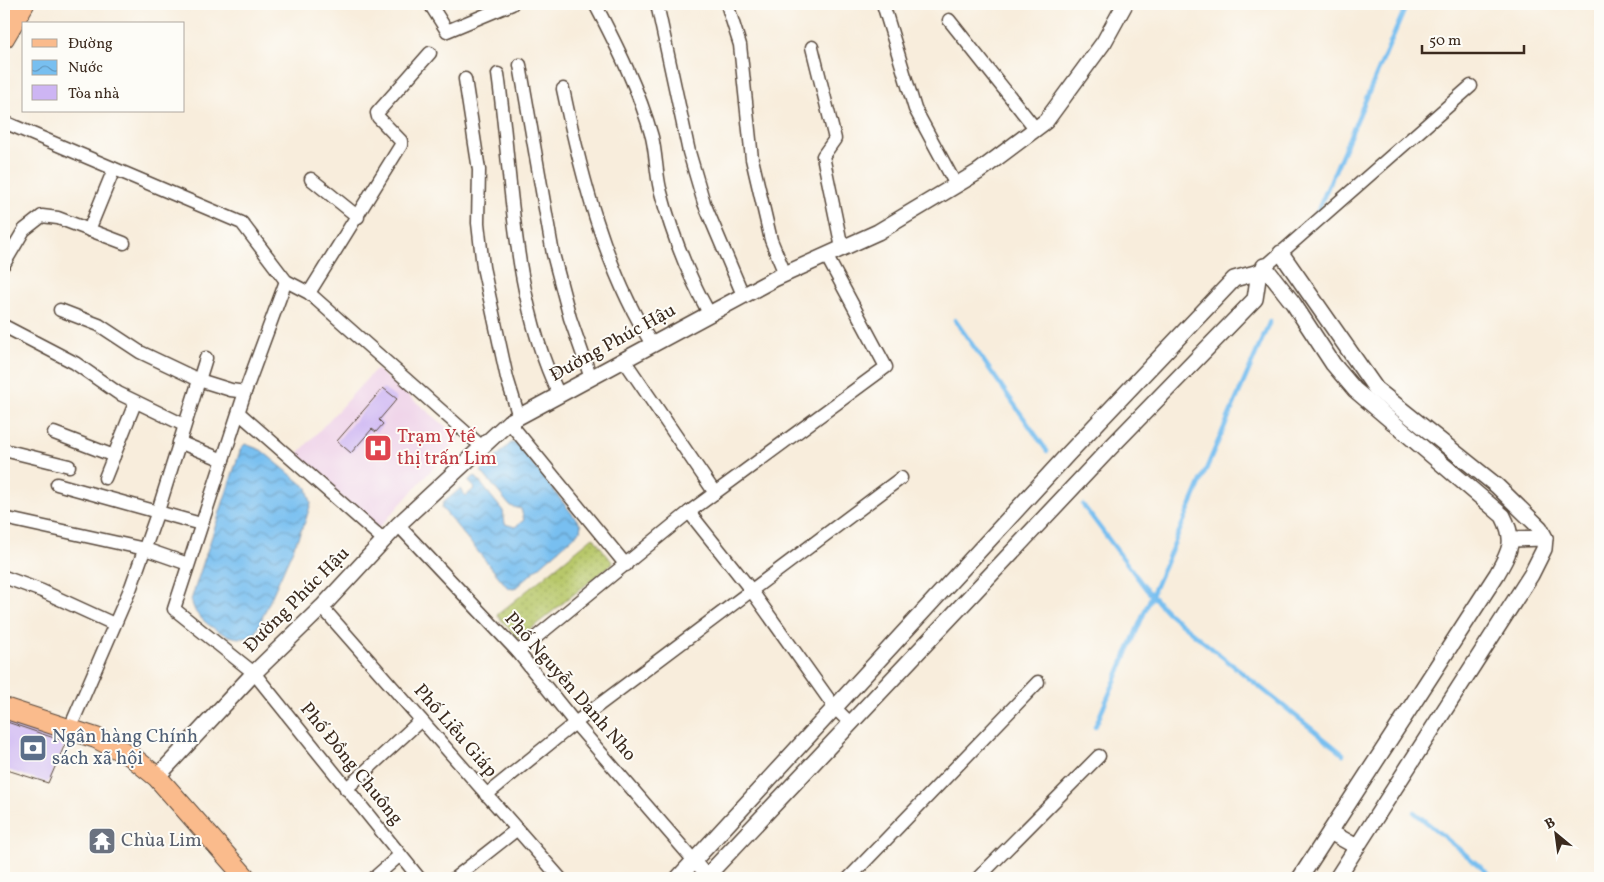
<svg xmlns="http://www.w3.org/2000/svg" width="1604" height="882" viewBox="0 0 1604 882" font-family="Vollkorn,serif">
	<defs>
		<pattern id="garden-dots" width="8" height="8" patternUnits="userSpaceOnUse" patternTransform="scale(1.25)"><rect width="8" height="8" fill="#b8c86b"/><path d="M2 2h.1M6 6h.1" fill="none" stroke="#97a357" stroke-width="1.8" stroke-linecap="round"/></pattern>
		<pattern id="water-waves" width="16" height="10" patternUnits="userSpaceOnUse" patternTransform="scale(1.25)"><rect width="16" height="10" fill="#78bff0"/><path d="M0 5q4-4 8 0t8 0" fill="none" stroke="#649bc2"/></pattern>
	</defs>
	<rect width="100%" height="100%" fill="#fdfcf7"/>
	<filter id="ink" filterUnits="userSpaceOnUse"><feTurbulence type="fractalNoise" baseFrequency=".02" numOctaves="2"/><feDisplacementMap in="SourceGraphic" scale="10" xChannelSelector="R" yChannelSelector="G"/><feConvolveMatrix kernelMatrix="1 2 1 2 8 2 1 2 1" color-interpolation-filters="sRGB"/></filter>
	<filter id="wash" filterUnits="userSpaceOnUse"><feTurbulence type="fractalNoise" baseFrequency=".0096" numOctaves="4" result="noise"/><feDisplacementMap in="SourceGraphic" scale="20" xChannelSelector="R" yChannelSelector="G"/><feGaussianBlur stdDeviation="1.12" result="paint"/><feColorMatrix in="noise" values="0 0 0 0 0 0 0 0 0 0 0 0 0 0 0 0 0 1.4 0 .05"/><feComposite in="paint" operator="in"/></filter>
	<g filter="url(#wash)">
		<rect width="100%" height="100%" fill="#f8eddc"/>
		<polygon fill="#eed0e8" points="376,369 460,438 378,529 295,457"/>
		<polygon fill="url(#garden-dots)" stroke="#7a7944" points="593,537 613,563 518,639 497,615"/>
		<g fill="url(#water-waves)" stroke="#5a7487">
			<polygon points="511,443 516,443 581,525 580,531 514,589 508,588 442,508 443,503 460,489 466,496 475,488 468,481 475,476 503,511 505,524 515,527 524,520 521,509 510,506 481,471"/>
			<path d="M245 444 261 450 307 488 311 503 305 522 255 634C239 646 210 629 198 615 194 611 193 605 191 600L241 448Z"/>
		</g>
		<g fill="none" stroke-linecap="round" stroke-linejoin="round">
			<g stroke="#78bff0" stroke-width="4.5">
				<polyline points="1315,217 1407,4"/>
				<polyline points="955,320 1047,451"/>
				<polyline points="1083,505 1146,589 1168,613 1343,754"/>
				<polyline points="1095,727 1270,321"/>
				<polyline points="1414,812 1494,878"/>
			</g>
		</g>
		<g id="blocks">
			<g fill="#cdb5f3">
				<polygon points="383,388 397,399 379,420 383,424 376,432 372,429 351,453 337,441"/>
				<polygon points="4,721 66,742 48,783 4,769"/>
			</g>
		</g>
	</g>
	<g filter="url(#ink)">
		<use href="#blocks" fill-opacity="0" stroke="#57473a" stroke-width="1"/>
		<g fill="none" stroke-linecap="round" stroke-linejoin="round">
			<defs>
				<g id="minor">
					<polyline points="430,4 447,31 512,4"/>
					<path d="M595 4C617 46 639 90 652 137 656 154 656 172 660 189 671 231 688 275 709 313"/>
					<polyline points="657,4 689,152 704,203 743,295"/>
					<polyline points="727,4 740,45 752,159 771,240 785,274"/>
					<polyline points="883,4 915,109 956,185"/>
					<polyline points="949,20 1035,128"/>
					<polyline points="812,47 835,139 823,156 842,248"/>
					<polyline points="520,65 553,254 570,318 591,378"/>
					<path d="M498 74C513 182 511 295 559 395"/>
					<polyline points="465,79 479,170 478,223 483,267 507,378 519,417"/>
					<path d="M563 89C581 174 605 270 652 344"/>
					<polyline points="4,122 242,223 286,281 309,293 481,446"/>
					<polyline points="311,179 358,217"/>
					<polyline points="89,230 114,169"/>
					<polyline points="4,264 24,230 42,216 58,218 124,243"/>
					<polyline points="1259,272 1471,86"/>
					<polyline points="286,281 245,392 174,609 254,673 419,878"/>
					<polyline points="309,293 401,145 401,141 378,117 377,113 430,53"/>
					<polyline points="60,310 99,325 140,352 199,380 231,390 245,392"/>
					<polyline points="4,326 75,363 118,393 184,425"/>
					<polyline points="624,360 715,493"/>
					<polyline points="239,413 384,540"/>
					<polyline points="509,422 626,565"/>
					<polyline points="54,433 114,456"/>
					<polyline points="179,442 223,460"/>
					<polyline points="4,450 69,466"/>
					<polyline points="105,478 135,403"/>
					<polyline points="57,484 201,524"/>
					<polyline points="689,512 751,590 835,708 850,723"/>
					<polyline points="4,518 145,549 188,564"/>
					<polyline points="398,525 518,652 575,723 709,878"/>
					<polyline points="4,577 42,591 114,624"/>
					<polyline points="322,607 560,878"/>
					<polyline points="518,652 689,512 886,367 826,255"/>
					<polyline points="69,730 131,587 158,511 206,358"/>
					<polyline points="346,789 421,720"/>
					<polyline points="486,795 575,723 901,478"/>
					<polyline points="374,878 400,855"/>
					<polyline points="455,878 516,830"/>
					<polyline points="849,878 1038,682"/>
					<polyline points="978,878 1099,756"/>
				</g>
				<g id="tertiary">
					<polyline points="1281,253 1376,389 1497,486 1540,528 1545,538 1544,549 1531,575 1337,878"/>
					<path d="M1264 266 1293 303 1333 364 1355 390 1503 516C1516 541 1510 551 1497 574L1300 878"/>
					<polyline points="1511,539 1545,538"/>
					<polyline points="157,777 254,673 322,607 398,525 509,422 774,279 878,232 978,172 1046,121 1104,42 1125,4"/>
					<polyline points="1330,832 1357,847"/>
					<polyline points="678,878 1068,454 1234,279 1259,272 1255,299 1111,447 705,878"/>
				</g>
				<g id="primary">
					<polyline points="4,38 24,4"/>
					<polyline points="4,708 96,738 131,756 157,777 246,878"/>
				</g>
			</defs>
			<use href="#minor" stroke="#57473a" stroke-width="15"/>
			<use href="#tertiary" stroke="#57473a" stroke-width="18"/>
			<use href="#primary" stroke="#57473a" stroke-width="22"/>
			<use href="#minor" stroke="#fff" stroke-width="12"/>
			<use href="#tertiary" stroke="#fff" stroke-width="15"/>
			<use href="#primary" stroke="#fabb8c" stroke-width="20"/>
		</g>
	</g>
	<defs>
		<symbol id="hospital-square" viewBox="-11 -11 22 22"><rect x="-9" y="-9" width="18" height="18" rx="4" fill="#e0444e" stroke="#fdfcf7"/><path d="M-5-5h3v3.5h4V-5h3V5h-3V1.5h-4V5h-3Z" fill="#fff"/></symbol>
		<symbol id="bank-square" viewBox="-11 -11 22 22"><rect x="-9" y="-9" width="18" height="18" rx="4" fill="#5c6f8a" stroke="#fdfcf7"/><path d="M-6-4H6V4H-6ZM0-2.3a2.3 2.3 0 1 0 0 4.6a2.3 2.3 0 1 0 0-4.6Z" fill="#fff"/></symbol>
		<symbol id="temple-square" viewBox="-11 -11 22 22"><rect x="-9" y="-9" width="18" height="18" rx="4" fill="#6b7280" stroke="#fdfcf7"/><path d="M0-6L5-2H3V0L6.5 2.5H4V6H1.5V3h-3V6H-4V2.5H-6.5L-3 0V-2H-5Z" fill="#fff"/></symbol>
	</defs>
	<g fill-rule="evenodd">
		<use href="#hospital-square" x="362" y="432" width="32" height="32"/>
		<use href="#bank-square" x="17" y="732" width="32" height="32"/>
		<use href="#temple-square" x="86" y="825" width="32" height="32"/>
	</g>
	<g text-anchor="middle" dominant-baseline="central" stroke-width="4" stroke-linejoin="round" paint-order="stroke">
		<g font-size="19" fill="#3b2a1e" stroke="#fdfcf7">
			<text transform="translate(613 343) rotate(-29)">Đường Phúc Hậu</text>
			<text transform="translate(297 600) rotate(-45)">Đường Phúc Hậu</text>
			<text transform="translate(570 687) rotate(49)">Phố Nguyễn Danh Nho</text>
			<text transform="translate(455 731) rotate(49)">Phố Liễu Giáp</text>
			<text transform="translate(351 764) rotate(51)">Phố Đồng Chuông</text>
		</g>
		<g font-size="19" fill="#be3a42" stroke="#fdfcf7" text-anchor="start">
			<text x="397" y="437">Trạm Y tế<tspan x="397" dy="22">thị trấn Lim</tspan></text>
		</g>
		<g font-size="19" fill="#4e5e75" stroke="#fdfcf7" text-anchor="start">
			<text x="52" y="737">Ngân hàng Chính<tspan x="52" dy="22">sách xã hội</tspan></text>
		</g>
		<g font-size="19" fill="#5b616d" stroke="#fdfcf7" text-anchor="start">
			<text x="121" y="841">Chùa Lim</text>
		</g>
	</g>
	<rect width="1604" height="882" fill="none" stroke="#fdfcf7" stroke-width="20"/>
	<rect x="22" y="22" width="162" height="90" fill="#fdfcf7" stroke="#afa8a0"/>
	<rect x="32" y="39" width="25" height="8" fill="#fabb8c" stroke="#afa8a0"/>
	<text x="68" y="48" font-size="15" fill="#3b2a1e">Đường</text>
	<rect x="32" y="60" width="25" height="15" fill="url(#water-waves)" stroke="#afa8a0"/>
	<text x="68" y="72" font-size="15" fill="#3b2a1e">Nước</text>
	<rect x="32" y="85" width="25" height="15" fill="#cdb5f3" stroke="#afa8a0"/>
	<text x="68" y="98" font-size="15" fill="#3b2a1e">Tòa nhà</text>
	<g transform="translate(1556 834) rotate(331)" stroke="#fdfcf7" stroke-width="4" paint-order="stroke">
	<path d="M0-4L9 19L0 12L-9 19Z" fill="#3b2a1e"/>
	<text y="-8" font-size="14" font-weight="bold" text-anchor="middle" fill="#3b2a1e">B</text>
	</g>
	<path d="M1422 45v8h102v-8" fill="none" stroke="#3b2a1e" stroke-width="2.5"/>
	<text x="1429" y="45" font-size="15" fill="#3b2a1e" stroke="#fdfcf7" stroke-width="4" paint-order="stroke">50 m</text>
</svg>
